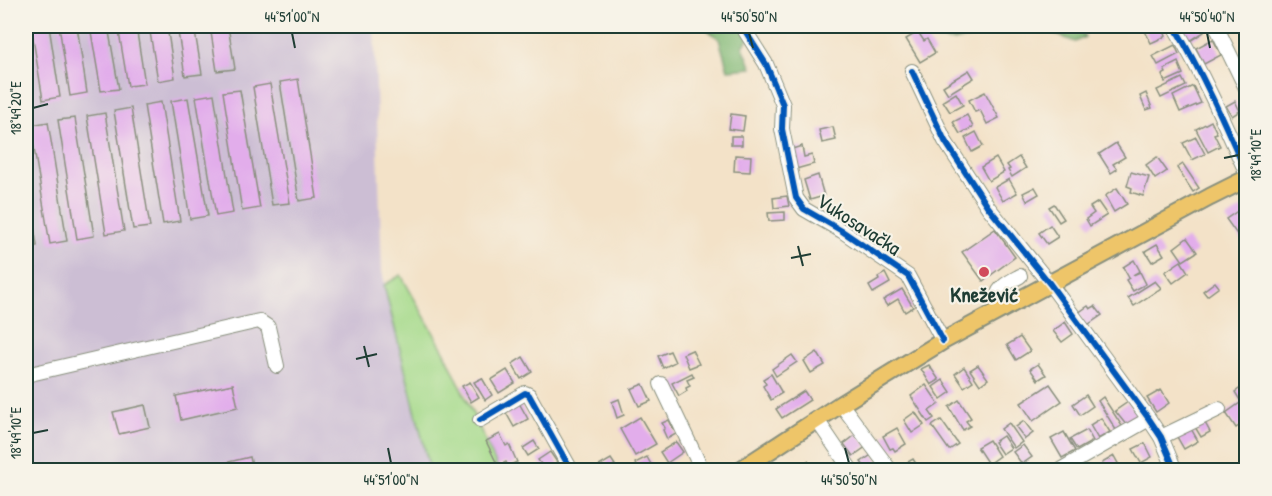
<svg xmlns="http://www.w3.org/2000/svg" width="1272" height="496" viewBox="0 0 1272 496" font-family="'Patrick Hand',sans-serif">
	<rect width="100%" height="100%" fill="#f7f3e8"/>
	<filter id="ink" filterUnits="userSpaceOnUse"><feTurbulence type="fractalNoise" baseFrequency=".0167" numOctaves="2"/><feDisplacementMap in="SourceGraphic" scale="12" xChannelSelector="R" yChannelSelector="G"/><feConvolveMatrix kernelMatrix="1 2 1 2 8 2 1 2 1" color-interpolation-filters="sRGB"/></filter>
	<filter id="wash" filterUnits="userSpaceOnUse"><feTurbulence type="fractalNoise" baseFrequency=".008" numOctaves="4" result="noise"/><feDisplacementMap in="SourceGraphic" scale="24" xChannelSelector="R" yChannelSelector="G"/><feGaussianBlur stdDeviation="1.35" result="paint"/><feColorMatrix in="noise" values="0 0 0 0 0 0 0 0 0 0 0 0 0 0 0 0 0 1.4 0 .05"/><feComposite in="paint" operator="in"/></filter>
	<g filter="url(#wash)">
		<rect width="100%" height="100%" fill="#f3e2c8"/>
		<polygon fill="#ccbed4" points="26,26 374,26 382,272 430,470 26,470"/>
		<polygon fill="#a6da8b" stroke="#628c60" stroke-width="1.5" points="401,275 445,353 499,470 430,470 384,285"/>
		<g fill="#84ba77" stroke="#527c56" stroke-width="1.5">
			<polygon points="703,26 755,26 743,47 752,68 728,70 719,39"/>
			<polygon points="906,26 1079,26 1085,37 1075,42 1037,27 952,41 922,38"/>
		</g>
		<g id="blocks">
			<g fill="#e2adeb">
				<polygon points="31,26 49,26 60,97 43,100"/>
				<polygon points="59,26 77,26 87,93 70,96"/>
				<polygon points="90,26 108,26 119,89 101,91"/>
				<polygon points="118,26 136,26 145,84 128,86"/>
				<polygon points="149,26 167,26 175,78 158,81"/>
				<polygon points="177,26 194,26 202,74 185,76"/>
				<polygon points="210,26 228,26 235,69 217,71"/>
				<polygon points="1152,26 1162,26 1166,36 1151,43 1144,29"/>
				<polygon points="1192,26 1200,26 1204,32 1190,41 1184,31"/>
				<polygon points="918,32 924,41 927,39 935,53 920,62 906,39"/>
				<polygon points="1213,39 1221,55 1204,64 1196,48"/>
				<polygon points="1175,45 1179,54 1158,65 1153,56"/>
				<polygon points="1178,62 1183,74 1165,82 1162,75 1166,73 1164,69"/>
				<polygon points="969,70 974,78 948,94 943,86"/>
				<polygon points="1182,78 1186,86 1161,98 1157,90"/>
				<polygon points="298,79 317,198 299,201 280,82"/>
				<polygon points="270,84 290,203 272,205 253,87"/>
				<polygon points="1193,86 1201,103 1180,112 1173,96"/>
				<polygon points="240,90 260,208 242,211 223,92"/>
				<polygon points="985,92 999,118 987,124 980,110 975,112 969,100"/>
				<polygon points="956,93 963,105 950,112 943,101"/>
				<polygon points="1146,93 1152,108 1146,110 1140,96"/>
				<polygon points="214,94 233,213 216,216 196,97"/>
				<polygon points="188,98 208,216 190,219 171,101"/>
				<polygon points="1235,101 1240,111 1232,116 1226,106"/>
				<polygon points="161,102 180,221 163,224 144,105"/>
				<polygon points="131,108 150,227 133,229 114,111"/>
				<polygon points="105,113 124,231 106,234 87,116"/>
				<polygon points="731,114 745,116 743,131 729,129"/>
				<polygon points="967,115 973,127 960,134 953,122"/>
				<polygon points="75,118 94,236 77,239 58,120"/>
				<polygon points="1211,121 1217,133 1214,134 1220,146 1208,152 1196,129"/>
				<polygon points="48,122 67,241 50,244 30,125"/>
				<polygon points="833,127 836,140 822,143 819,130"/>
				<polygon points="976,132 983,146 972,152 965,138"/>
				<rect x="731" y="136" width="11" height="9"/>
				<polygon points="1196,137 1205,154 1192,160 1183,143"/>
				<polygon points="1116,143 1125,157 1113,164 1117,169 1111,173 1099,154"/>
				<polygon points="802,146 804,157 812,155 814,164 796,169 792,149"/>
				<polygon points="735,155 751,156 750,172 734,171"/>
				<polygon points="1019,157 1026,168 1012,177 1008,170 1010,169 1007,165"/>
				<polygon points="1157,157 1167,171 1155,179 1146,165"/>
				<polygon points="996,158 1004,172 989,181 981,167"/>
				<polygon points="1183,164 1199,188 1193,192 1177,168"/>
				<polygon points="1131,172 1149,177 1143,196 1131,192 1132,188 1127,186"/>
				<polygon points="818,175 824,196 810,200 804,180"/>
				<polygon points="1009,179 1017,193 1003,201 995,187"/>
				<polygon points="26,182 27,182 37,246 26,248"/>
				<polygon points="1035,187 1039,194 1027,201 1023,193"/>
				<polygon points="1117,188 1127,204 1114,212 1105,196"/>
				<polygon points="787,196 789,206 774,208 773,198"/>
				<polygon points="1098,202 1107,215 1090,226 1086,219 1094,213 1090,207"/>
				<polygon points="1054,204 1064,219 1059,222 1049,207"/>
				<polygon points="1242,208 1246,214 1246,247 1226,219"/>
				<polygon points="785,212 785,220 769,221 768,213"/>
				<polygon points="1050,225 1058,237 1047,244 1039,233"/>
				<polygon points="995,229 1015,257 983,281 962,252"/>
				<polygon points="1187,238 1197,252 1183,261 1174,248"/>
				<polygon points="1157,244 1164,255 1152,262 1145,251"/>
				<polygon points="1134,260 1140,271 1133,275 1140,272 1146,284 1133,291 1126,280 1129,278 1123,267"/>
				<polygon points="1181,261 1188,272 1173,283 1165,272"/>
				<polygon points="885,273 890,283 873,293 869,286 879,280 878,277"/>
				<polygon points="1155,281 1161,288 1134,306 1128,298"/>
				<polygon points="1215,282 1219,287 1207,296 1203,291"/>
				<polygon points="902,289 913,307 905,312 898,299 887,306 883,300"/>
				<polygon points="1088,306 1090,309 1095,306 1102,315 1086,326 1078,313"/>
				<polygon points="1065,322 1073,334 1062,342 1053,331"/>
				<polygon points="1020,337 1030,351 1016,360 1007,345"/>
				<polygon points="692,350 699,364 689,368 683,354"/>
				<polygon points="670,351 675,362 663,368 658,356"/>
				<polygon points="817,352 825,365 811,373 804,361"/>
				<polygon points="792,355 797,362 776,376 772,369"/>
				<polygon points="523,357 532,372 521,379 512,364"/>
				<polygon points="1038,364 1046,375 1038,380 1030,369"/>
				<polygon points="929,365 939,380 931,385 921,369"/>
				<polygon points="978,365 988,379 980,385 970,370"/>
				<polygon points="964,367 973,381 964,387 955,374"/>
				<polygon points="507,370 515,383 499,393 491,380"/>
				<polygon points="692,373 694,377 687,380 690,386 686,388 687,391 679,396 672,383"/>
				<polygon points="771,374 782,393 771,400 763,386 766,384 763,379"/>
				<polygon points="482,378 492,395 485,400 474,382"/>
				<polygon points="943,380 951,392 941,399 933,387"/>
				<polygon points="470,382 479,397 471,402 462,386"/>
				<polygon points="233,384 238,407 181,420 176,396"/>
				<polygon points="643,384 651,401 639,406 631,389"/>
				<polygon points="1050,384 1062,401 1033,421 1021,403"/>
				<polygon points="926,385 939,404 929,411 934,418 928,422 911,396"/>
				<polygon points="1245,385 1246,387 1246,410 1235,392"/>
				<polygon points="1161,390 1169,403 1156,412 1147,398"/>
				<polygon points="804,391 810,400 782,418 776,409"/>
				<polygon points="1086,395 1093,406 1080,415 1073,404"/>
				<polygon points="1103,397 1122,426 1116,430 1098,401"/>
				<polygon points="619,399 624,415 617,418 612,402"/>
				<polygon points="959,400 971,418 966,421 970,426 963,430 949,407"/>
				<polygon points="1128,402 1139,417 1127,426 1115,411"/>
				<polygon points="519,403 528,419 514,427 505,411"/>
				<polygon points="1240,403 1246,412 1246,421 1236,428 1226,413"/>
				<polygon points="145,405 150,427 119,434 113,412"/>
				<polygon points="915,412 924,425 912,433 904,420"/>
				<polygon points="640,417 656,444 635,456 620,429"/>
				<polygon points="1101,418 1110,432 1098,439 1090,425"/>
				<polygon points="669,420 676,434 667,439 663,430 665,428 662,423"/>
				<polygon points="941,420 958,444 949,450 932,426"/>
				<polygon points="1024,421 1033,433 1025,439 1016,427"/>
				<polygon points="1204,421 1210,432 1201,437 1195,427"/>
				<polygon points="1009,423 1022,442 1014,448 1001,429"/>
				<polygon points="1190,427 1198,441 1184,449 1176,435"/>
				<polygon points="897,428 906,444 895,451 893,448 890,449 883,436"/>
				<polygon points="1087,430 1093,441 1077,450 1070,439"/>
				<polygon points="1064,432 1075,451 1062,458 1051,439"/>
				<polygon points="858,433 867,446 853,456 844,444"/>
				<polygon points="500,434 506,446 509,444 517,462 508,466 506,462 498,466 486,441"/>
				<polygon points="1003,436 1011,448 1002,454 994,442"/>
				<polygon points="989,440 999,456 988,464 977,447"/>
				<polygon points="534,441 539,449 528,456 523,448"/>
				<polygon points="676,442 683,452 667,463 660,452"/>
				<polygon points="1145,443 1152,457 1141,463 1133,449"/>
				<polygon points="1023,445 1032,457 1022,464 1013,452"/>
				<polygon points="550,452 559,465 551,470 545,470 538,460"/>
				<polygon points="873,454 885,470 867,470 861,462"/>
				<polygon points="1114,456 1121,469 1119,470 1106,470 1102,463"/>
				<polygon points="250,457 253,470 195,470"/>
				<polygon points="647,457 654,470 638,470 635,463"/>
				<polygon points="611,459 615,465 606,470 602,470 599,466"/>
				<polygon points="913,459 918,467 912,470 904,470 901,466"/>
				<polygon points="808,461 813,470 797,470 795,467"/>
			</g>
		</g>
	</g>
	<g filter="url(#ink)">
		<use href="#blocks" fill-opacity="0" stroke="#89907e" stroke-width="1.5"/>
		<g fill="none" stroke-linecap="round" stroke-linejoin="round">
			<defs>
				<g id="minor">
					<polyline points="742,26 766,64 783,105 782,129 796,198 804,209 842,231 908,276 943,341"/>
					<path d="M1174 26C1202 72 1224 122 1246 172"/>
					<polyline points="1216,26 1246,88"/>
					<polyline points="912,71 945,141 988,207 1050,284 1149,419 1161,437 1175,470"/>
					<path d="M1004 309C1002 305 997 299 998 295 998 287 1013 280 1020 276"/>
					<polyline points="26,375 259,321 268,327 277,366"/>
					<polyline points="661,384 702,470"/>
					<polyline points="841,404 890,470"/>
					<polyline points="480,420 525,393 529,395 571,470"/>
					<polyline points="817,420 851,470"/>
					<polyline points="1161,437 1219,409"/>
					<polyline points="1060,470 1149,419"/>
				</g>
				<polyline id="major" points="740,470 841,404 943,341 1210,197 1246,179"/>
			</defs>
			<use href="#minor" stroke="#89907e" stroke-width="16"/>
			<use href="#major" stroke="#89907e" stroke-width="20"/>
			<use href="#minor" stroke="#fff" stroke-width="14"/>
			<use href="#major" stroke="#eec569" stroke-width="16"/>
			<defs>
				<g id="cycleway">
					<polyline points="742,26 766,64 783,105 782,129 796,198 804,209 842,231 908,276 943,341"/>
					<path d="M1174 26C1202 72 1224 122 1246 172"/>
					<polyline points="912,71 945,141 988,207 1050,284 1149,419 1161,437 1175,470"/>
					<polyline points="480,420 525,393 529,395 571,470"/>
				</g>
			</defs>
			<use href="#cycleway" stroke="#f7f3e8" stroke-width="10"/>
			<use href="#cycleway" stroke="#0057b8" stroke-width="6"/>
		</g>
	</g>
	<path fill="none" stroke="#1f3d34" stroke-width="2" d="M292 33 295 48M749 33 753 48M1207 33 1210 48M33 108 48 104M1224 158 1239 155M798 246 803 266M791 258 811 254M364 346 369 367M356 359 377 354M33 433 48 430M388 448 391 463M845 448 849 463"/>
	<circle fill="#d1495b" stroke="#f7f3e8" stroke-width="2" cx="984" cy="272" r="6"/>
	<g text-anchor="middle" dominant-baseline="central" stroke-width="4.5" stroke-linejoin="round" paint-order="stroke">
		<g font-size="21" fill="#1f3d34" stroke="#f7f3e8">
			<text transform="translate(859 224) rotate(33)">Vukosavačka</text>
		</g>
		<g font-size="21" font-weight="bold" fill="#1f3d34" stroke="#f7f3e8">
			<text x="984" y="294">Knežević</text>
		</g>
	</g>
	<rect width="1272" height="496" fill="none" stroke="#f7f3e8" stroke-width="66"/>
	<rect x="33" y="33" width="1206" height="430" fill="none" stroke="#1f3d34" stroke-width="2"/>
	<g font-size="15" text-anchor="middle" fill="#1f3d34">
		<text x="292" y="22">44°51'00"N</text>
		<text x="749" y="22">44°50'50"N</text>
		<text x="1207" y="22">44°50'40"N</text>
		<text transform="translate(16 108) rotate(-90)" y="5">18°49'20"E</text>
		<text transform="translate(1256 155) rotate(-90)" y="5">18°49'10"E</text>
		<text transform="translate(16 433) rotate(-90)" y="5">18°49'10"E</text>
		<text x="391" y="485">44°51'00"N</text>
		<text x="849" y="485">44°50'50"N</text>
	</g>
</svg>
